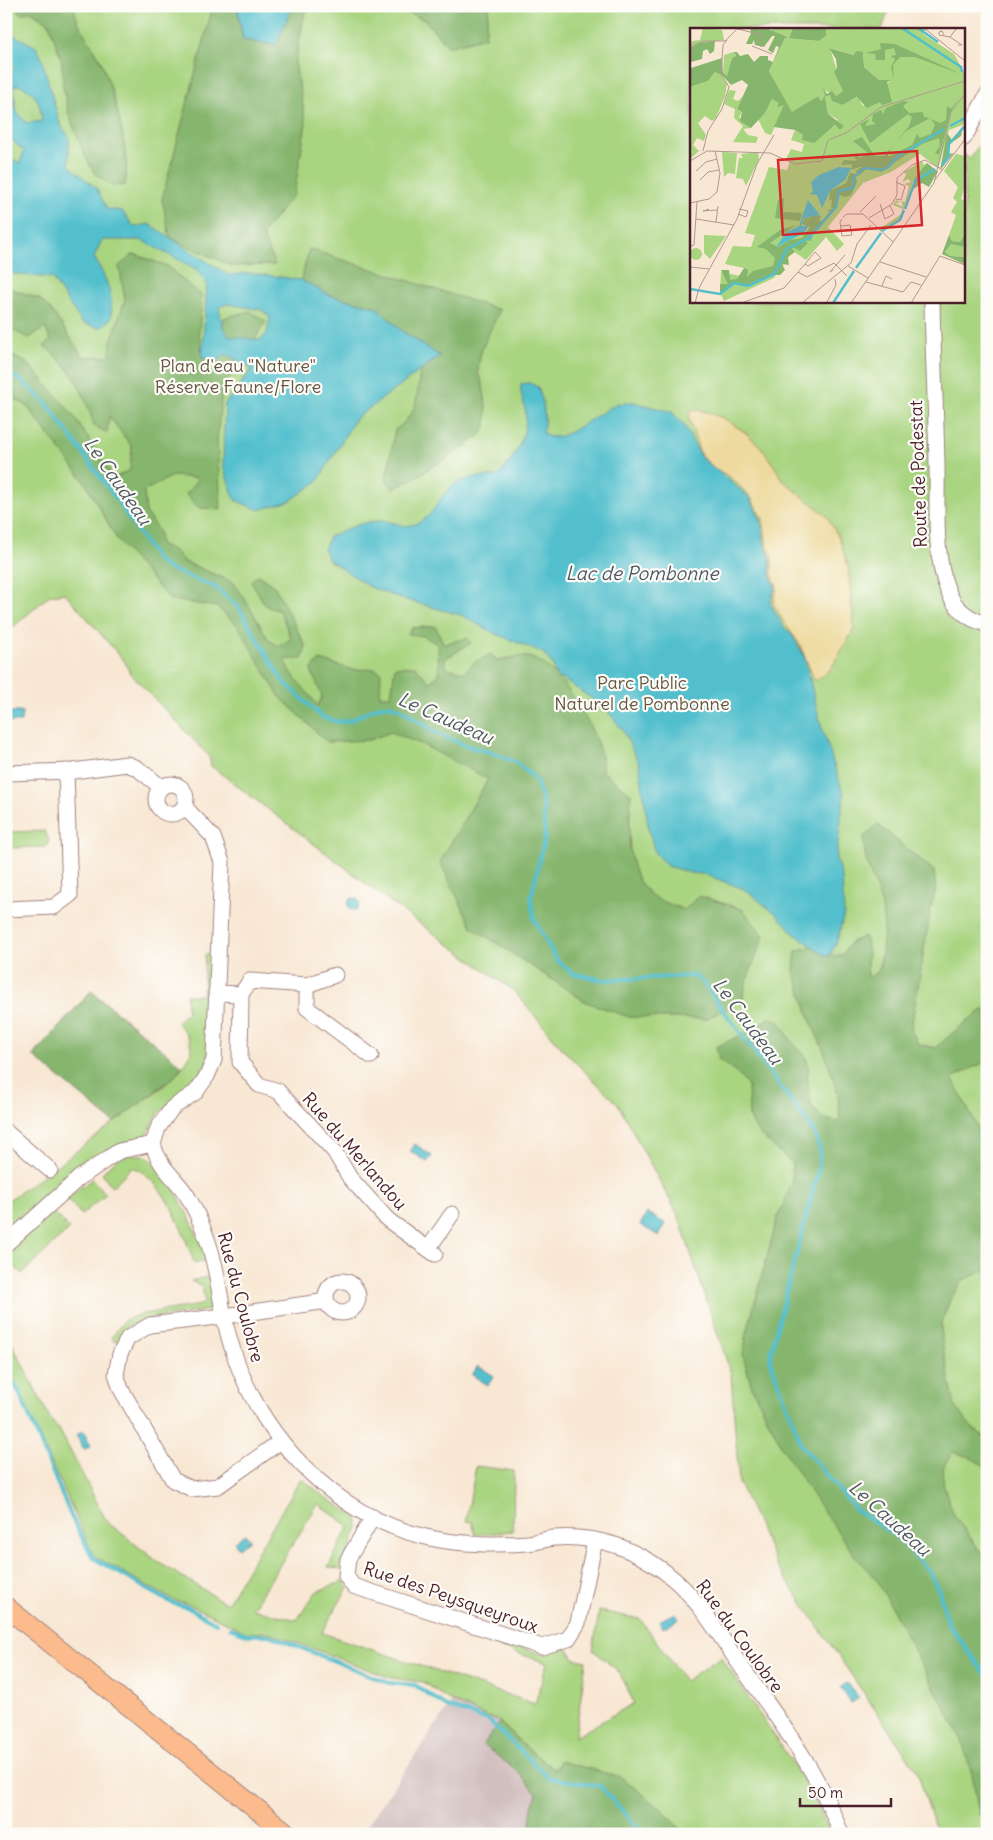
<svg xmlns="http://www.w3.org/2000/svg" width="993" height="1840" viewBox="0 0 993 1840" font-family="Delius,sans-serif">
	<rect width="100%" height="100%" fill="#fdfcf7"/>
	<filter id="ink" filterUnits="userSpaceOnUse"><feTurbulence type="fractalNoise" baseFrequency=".02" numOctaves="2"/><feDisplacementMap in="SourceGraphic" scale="10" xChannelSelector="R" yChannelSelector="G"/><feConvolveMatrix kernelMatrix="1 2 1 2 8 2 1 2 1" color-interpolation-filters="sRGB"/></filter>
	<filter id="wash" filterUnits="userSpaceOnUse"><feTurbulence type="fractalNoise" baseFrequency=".0096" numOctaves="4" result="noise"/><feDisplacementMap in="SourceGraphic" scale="20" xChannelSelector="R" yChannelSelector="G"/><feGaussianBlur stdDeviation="1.12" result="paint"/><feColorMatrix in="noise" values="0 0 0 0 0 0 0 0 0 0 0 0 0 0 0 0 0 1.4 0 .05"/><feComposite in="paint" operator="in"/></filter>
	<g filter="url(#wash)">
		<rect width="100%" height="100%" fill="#f8e7d3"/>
		<polygon fill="#d2bfc0" points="452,1702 500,1722 483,1745 516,1770 537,1795 532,1807 529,1834 361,1834"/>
		<g fill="#a9d480" stroke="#7a7a56">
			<polygon points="6,6 890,6 882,29 692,29 692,301 964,301 964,155 971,158 987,131 987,1834 937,1834 917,1771 777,1566 739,1483 731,1374 678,1215 618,1104 565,1052 514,991 397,907 211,766 209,756 130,673 125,662 65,593 50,595 6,633"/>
			<polygon points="45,831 49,841 46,847 6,848 6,832"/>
			<path d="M208 954 213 957 208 1056 201 1076 158 1114 146 1137 116 1146 67 1180 6 1234V1202C49 1172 91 1141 133 1108 152 1094 178 1079 189 1057 195 1044 185 1031 177 1023L187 1012 186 995H203L205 955Z"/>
			<path d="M132 1155C135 1155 140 1154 143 1155 168 1163 198 1236 208 1260L194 1263C184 1233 164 1178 132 1167L112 1187 102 1173 118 1158Z"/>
			<polygon points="92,1179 106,1194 81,1215 67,1198"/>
			<polygon points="52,1211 69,1229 22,1274 6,1258 6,1254"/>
			<polygon points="212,1276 218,1301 210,1310 146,1319 133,1324 127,1327 117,1342 111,1338 125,1320 141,1314 201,1305 205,1302 202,1286 191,1281"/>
			<polygon points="6,1332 51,1420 59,1429 107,1522 158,1562 227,1604 301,1478 324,1496 358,1518 358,1528 341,1569 328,1568 349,1526 318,1504 252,1609 297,1620 316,1592 344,1581 348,1587 322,1633 535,1704 547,1663 493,1645 495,1639 542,1654 566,1646 574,1658 586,1661 575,1737 634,1703 619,1672 593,1650 599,1611 640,1619 685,1681 721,1657 808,1786 831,1834 685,1834 664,1811 555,1770 523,1745 500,1722 452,1702 423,1682 391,1678 268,1632 248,1633 188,1604 173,1600 94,1556 6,1363"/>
			<polygon points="476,1466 514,1471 513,1531 475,1535 472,1522 466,1521"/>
		</g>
		<g fill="#86b66e" stroke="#686a4c">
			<path d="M16 6H74C76 28 92 42 101 61 113 89 132 158 125 185L113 186 95 174 85 156 69 115 63 87 62 62 49 23 31 11 21 14Z"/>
			<polygon points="213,6 237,6 243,40 275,45 292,6 319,6 305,12 295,63 306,123 294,194 262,234 275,265 232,266 170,238 162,199"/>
			<polygon points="392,6 489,6 485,37 448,47 425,20"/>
			<path d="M309 249 500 310C491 329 478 351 478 372 479 376 482 381 483 386 485 398 490 421 483 432 478 440 404 485 393 489L386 480 395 430C419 412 416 400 420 372L440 356 402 331 376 307 329 295 301 280Z"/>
			<path d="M134 254 167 266 202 296 199 332 204 364 218 365 224 318 250 311 266 322 222 389 217 442 221 509 199 508 186 495 198 478 172 476 144 491 146 513 159 532 160 544 175 551 183 561 232 582 243 596 269 640 279 646 291 639 280 611 266 606 251 581 258 575 275 587 306 647 302 659H285C291 678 307 690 318 706L322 696 311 670 320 660 354 670 374 669 381 672 380 696H391L395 667 415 666 429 682 439 675 438 645 424 636 408 634 411 628 435 626 444 644 467 638 471 643 445 659 447 668 464 672 475 662 490 654 497 660C506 659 519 655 528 657 559 663 592 723 600 752 602 757 602 765 602 771L631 794C630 829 621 880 659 900 667 904 676 906 684 910L699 896 742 909 764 936 746 982 742 1000 706 1019 629 1017 586 1002 472 927 440 862 488 779 423 745 391 732 369 740 327 742 279 696 238 626 217 607 170 600 118 541 86 484 26 405 6 394V353L29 364 73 415 114 478 130 470 132 447 109 416 107 433 94 425C84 391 73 369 44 346L51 340 45 328 29 338 6 327V287L40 299 55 315 83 357 110 356 111 341 125 300 119 266Z"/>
			<path d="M877 824 934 871 936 889 931 907 911 1029 918 1044 935 1048 967 1021 983 1010 987 1011V1061L952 1078 987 1146V1269L962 1281 950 1300 941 1323 942 1343 955 1406 972 1428 987 1438V1467L969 1457 953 1452 942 1469 944 1487 954 1515 987 1560V1824L979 1814 972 1774 961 1738 878 1582 855 1556 813 1496 782 1447 752 1388 743 1355 747 1332 777 1219 792 1184V1163L758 1133 749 1116 748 1086 735 1071 719 1060 716 1047 751 1030 769 1018 779 1021 794 1045 805 1055 809 1069 807 1076 811 1105 822 1118 836 1122 840 1119 838 1094 826 1056 812 1024 794 971 796 951 812 946 826 956 842 955 850 943 864 936C872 952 864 962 869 978L879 970C883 946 887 920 879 896 871 872 864 865 864 837Z"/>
			<polygon points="91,991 182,1066 174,1077 114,1123 33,1056"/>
			<polygon points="500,1722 523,1745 555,1770 560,1761 621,1777 664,1811 685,1834 529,1834 532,1807 537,1794 516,1770 483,1745"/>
		</g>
		<polygon fill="#eeda9e" stroke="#9c7c64" points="691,409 707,412 725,419 746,433 761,447 785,482 827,516 839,538 848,566 854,629 830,670 815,681 799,643 785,624 773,603 777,587 772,574 772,555 767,545 763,519 750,496 730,477 714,468 701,456 689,419"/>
		<g fill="#53bfcd" stroke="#4e6f7c" fill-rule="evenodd">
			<polygon points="237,6 292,6 276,45 243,40"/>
			<path d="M6 31 36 47 41 56 60 124 69 137V165L97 189 107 209 122 211 134 227 149 224 228 275 252 273 301 280 329 295 376 307 402 331 440 356 355 419 318 481 290 501 259 510 235 500 223 466 225 404 252 369 226 354 213 365 202 356 207 284 196 269 141 240H102L94 257C107 281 113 291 111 318L100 328 82 323 52 278 6 273V156L20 163 24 151 6 135V66L13 70 15 67 9 63 12 56 6 52ZM19 85C37 92 40 102 42 121L26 123 16 110 13 86ZM228 304 262 310 270 317 267 334 260 340 229 336 223 327 219 307Z"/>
			<path d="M529 383 538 387C544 403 546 415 543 433L550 437H558L571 432 616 404 633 402 672 412 684 425 701 457 749 497 761 520 765 546 770 557V574L775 587 770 603 783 626 792 635 804 656 821 725 844 795 836 859 842 878 844 914 837 941 831 954 826 956 794 933 775 913 744 889 704 874 691 873 667 866 655 853 649 831 639 763 622 729 605 708 563 679 557 678 553 665 543 653 494 633 461 615 399 598 370 587 329 560 324 550 329 537C345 530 361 521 380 521 396 520 403 531 420 522 435 514 439 497 451 487 463 476 483 477 498 476 515 457 529 434 525 408 523 399 520 394 521 384Z"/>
			<polygon points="6,712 22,712 21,722 6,722"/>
			<circle cx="354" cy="904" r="6"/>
			<polygon points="415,1144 432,1156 427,1162 410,1151"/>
			<polygon points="647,1213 666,1224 659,1236 640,1225"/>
			<polygon points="478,1366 494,1376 488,1385 472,1375"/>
			<polygon points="83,1431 91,1446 84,1450 76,1435"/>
			<polygon points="245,1534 250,1540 238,1548 234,1542"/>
			<polygon points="467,1602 483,1607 480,1616 464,1611"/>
			<polygon points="675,1613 679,1619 663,1628 659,1621"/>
			<polygon points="847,1683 859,1698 851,1703 840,1688"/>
		</g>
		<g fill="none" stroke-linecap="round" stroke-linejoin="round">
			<g stroke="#53bfcd" stroke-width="4">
				<polyline points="6,372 22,381 47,404 114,496 156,559 167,568 215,587 239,608 282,680 322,717 339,722 351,720 377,707 389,705 399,708 436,733 464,745 493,753 517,763 536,780 543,803 545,836 531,898 534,919 556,959 572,973 603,980 695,976 703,983 815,1133 820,1150 819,1168 775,1335 770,1360 802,1446 856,1510 896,1536 929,1571 939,1591 949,1625 987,1676"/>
				<polyline points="6,1369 19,1392 71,1516 93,1558 172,1603 187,1607 216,1623"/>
				<polyline points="230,1628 249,1635 269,1635 389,1683 415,1685 447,1707 488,1720 549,1778 600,1786 644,1834"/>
			</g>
		</g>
	</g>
	<g filter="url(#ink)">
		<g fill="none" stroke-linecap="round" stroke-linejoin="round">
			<defs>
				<g id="minor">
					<polyline points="964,138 987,95"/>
					<path d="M932 301C933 356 936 411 937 466 938 506 933 553 948 591 954 608 969 620 987 624"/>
					<polyline points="6,773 73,771 127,764 137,768 161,787"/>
					<circle cx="171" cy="799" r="15"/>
					<polyline points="6,909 54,907 70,895 66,771"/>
					<polyline points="307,985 335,975"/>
					<polyline points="216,993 241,994 250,981 307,985 307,1008 371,1056"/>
					<polyline points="241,994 240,1062 259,1085 278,1091 334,1151 350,1178 388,1220 435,1254"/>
					<polyline points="6,1132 50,1170"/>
					<path d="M153 1144C160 1170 175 1176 188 1197 195 1209 201 1223 206 1236 220 1273 219 1305 230 1341 256 1432 331 1515 426 1537 458 1545 495 1545 528 1543 537 1542 545 1539 554 1538 576 1536 603 1540 623 1548 642 1556 662 1568 677 1582 701 1604 718 1633 736 1659 775 1715 818 1769 841 1834"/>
					<polyline points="153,1144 158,1128 172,1108 196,1092 207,1076 214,1060 222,862 213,837 184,806"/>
					<polyline points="6,1244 79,1178 119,1151 153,1144"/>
					<polyline points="428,1249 452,1214"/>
					<circle cx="342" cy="1297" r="16"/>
					<polyline points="281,1441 218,1486 192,1489 173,1480 121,1389 116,1374 120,1354 128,1338 150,1325 225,1316 327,1301"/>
					<polyline points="373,1517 348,1559 346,1576 353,1586 542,1647 568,1639 578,1623 595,1540"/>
				</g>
				<polyline id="major" points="6,1607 288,1834"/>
			</defs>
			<use href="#minor" stroke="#a1837f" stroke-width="17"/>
			<use href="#major" stroke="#a1837f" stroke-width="21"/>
			<use href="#minor" stroke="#fff" stroke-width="15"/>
			<use href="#major" stroke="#fbbb8c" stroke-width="19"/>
		</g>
	</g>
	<g text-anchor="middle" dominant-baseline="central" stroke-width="4.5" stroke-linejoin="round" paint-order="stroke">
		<g font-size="18" fill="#654" stroke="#fdfcf7">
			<text x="238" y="365">Plan d'eau "Nature"<tspan x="238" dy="21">Réserve Faune/Flore</tspan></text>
			<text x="642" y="682">Parc Public<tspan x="642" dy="21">Naturel de Pombonne</tspan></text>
		</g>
		<g font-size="18" fill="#4a1f2b" stroke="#fdfcf7">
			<text transform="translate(918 474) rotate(-92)">Route de Podestat</text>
			<text transform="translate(355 1151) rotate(49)">Rue du Merlandou</text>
			<text transform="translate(241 1297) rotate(75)">Rue du Coulobre</text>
			<text transform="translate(451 1597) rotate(19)">Rue des Peysqueyroux</text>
			<text transform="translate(740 1636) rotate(54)">Rue du Coulobre</text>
		</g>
		<g font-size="19" font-style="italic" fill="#4d5764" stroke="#fdfcf7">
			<text transform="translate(118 481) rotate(55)">Le Caudeau</text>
			<text x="642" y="573">Lac de Pombonne</text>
			<text transform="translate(446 718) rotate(24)">Le Caudeau</text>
			<text transform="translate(748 1021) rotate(53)">Le Caudeau</text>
			<text transform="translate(890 1518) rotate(42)">Le Caudeau</text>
		</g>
	</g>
	<g transform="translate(690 28)">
		<rect width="275" height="275" fill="#f8e7d3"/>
		<path d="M13 0 32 2 34 12 0 17 2 13 10 12ZM82 0H103L99 10 81 4ZM136 0H237L233 6 264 26 275 46V96L259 102 248 140 230 126 201 144 173 155 138 199 154 216 147 223 136 209 116 232 103 223 84 250 34 273 30 264 31 244 50 248 54 240 35 236 43 218 61 219 65 207 55 205 79 139 97 142 100 133 96 131 101 121 112 124 114 116 101 112 105 102 113 107 128 108 146 97 150 102 147 91 138 86 135 69 140 67 153 77 168 69 173 78 201 52H189L174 39 173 24 165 27 140 20 153 63 146 68 134 62 135 69 131 73 128 68 102 85 79 43 95 10 129 13 136 8ZM44 24 46 29 42 30 37 49 33 46 34 27ZM25 44 31 46 37 56 35 68 26 90 22 93 15 88 8 95 16 107 14 113 7 110 3 117 9 123 0 131V59L18 53ZM39 62 46 63 43 71 48 73 53 68 47 81 52 84 49 89 61 100 53 101 58 107 68 109 66 115 43 114 53 98 44 90 45 81 34 76ZM82 71 95 77 81 107 75 105 68 91 75 85ZM32 124 47 125 45 146 38 145 34 149ZM68 124 69 131 56 158 53 151 46 150 49 130H53L51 126ZM266 126 275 128V157L271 171 275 173V205L270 214 262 213 259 207 266 187 261 184 267 174 263 170 268 159 254 143ZM232 133 234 137 237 135 236 139 224 151 210 192 193 203 189 201 210 187 213 181 203 177 206 172 210 174 205 175 213 179 211 173 215 174 219 158 214 156 221 154 218 151 212 154 216 147 214 144ZM14 207 36 208 20 231 14 225ZM266 215 275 219V229L260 228 255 224 261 216ZM0 226a6 6 0 1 1 12 0a6 6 0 1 1-12 0Z" fill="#a9d480"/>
		<path d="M60 0H76L99 10 103 0H136V8L129 13 95 10 79 43 102 84 128 68 131 73 135 68 133 60 137 66 142 63 146 68 153 63 144 44 147 40 146 31 139 20 164 27 166 23 173 24 174 39 189 52H201L197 54 202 74 192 77 190 74 177 80 167 69 153 77 142 73 140 67 135 69 138 86 154 98 150 102 145 97 124 115 112 112 113 107 105 102 84 99 94 77 87 79 89 75 82 71 75 85 61 100 50 93 52 84 47 81 58 57 52 52 41 57 32 47 25 44 18 53 0 59V19L10 15 25 13 24 23 20 26 17 21 13 23 12 31 1 34V40L32 30 33 45 37 48 42 30 46 28 44 24H47L50 28 58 26 64 34 70 28H78V32L83 34 89 19 86 18 83 25 78 22 85 8H82L74 19 65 17 64 12 62 16H56L61 5ZM190 15 205 16 271 46 225 29H210L203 37 204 51 201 39 205 31 201 28 206 27 204 20 195 22V32H186L185 26 176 25 191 21ZM270 68 262 81 249 127 245 125 250 118 249 110 232 116 191 144 177 141 168 148 166 143 173 138 161 142 162 136 151 137 154 132 167 133 164 128 167 125 170 130 178 125 163 113 172 109 185 128H194L219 98 222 89 218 86 180 115 170 96 179 91 175 98 186 96 182 93 183 86 191 82 193 86 196 80 213 73 218 74 213 78 219 85 233 84 234 89 240 90 216 103 201 119 198 128H200L222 117 227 106 230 110 241 106 245 97 241 91 250 95 256 92 257 78 261 81ZM273 98 271 108 260 116 259 126 264 125 250 142 257 105 262 112ZM237 135 248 144 245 148 239 159 232 155 222 162 224 151ZM160 145 165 146 167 154 161 167 156 169 149 167 147 179 124 203 121 213 114 212 118 215 110 223 100 218 105 224 98 229 99 237 92 236 95 242 90 247H80L58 259 46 255 30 267V256H38L31 242H39L40 252 47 251 54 240 58 242 57 249 63 243 83 238 85 230 76 221 67 219 90 202 106 197 80 215 88 219 100 212 112 210 120 199 112 196 115 190H120L116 185 131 188 129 193 133 192 140 183H136L144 180H141L142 171 139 173 140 163 156 155ZM94 170 93 184 112 185 110 193 85 190 88 172ZM275 205V219L261 216 255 224 260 228 275 229 274 236 252 226 259 207 262 213 270 214Z" fill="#86b66e"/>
		<path d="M149 139 161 140 155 152 140 163 132 180 127 167 120 166 123 163 121 154 129 147ZM118 172 130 187 114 190 111 198H118L114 205 86 219 97 204 109 198Z" fill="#53bfcd"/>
		<path fill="none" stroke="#53bfcd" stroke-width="2.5" d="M212 0 271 39 272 44M228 0 248 14M260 98 275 90M252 137 258 129 259 116 275 98M215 181 225 153 245 141M192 203 210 192 214 182M166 240 191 205M0 261 30 266 44 255 58 258 84 246 97 221 119 210 146 179 149 163 163 160V150L174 140 192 142 198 139 207 129 254 101M143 275 164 243"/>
		<path fill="none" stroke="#b29790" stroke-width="1" d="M234 0 275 33M267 0 260 9 272 17H268M48 1 72 7 71 19M254 7 252 3 249 4V7L260 9M0 18 14 13H35L48 0M62 18 82 26M13 123 18 103 32 81 39 59 31 46 33 17 37 12M0 133 17 123 80 125 105 136 132 133 138 112 156 105 191 79 275 53M6 143 16 134 27 131M10 152 18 144 29 142M245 152 275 111M206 171 211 172 215 158 206 154M0 175 19 171 27 164 30 145 25 123M190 176 195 191 204 186 200 178M19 181 13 183 27 182M170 184 186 168M48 186 56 189 58 183 49 181M153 189 157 186H173L203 214M179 190 202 176 207 167V150L222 137 235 132 253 142M6 191 44 197M26 194 28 178M151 198 160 197 162 207 152 208 150 194 152 191M0 218 4 217 7 174M190 234 236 249M158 238 178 250M0 239 19 241M143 242 140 244 155 227M108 244 117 249 144 235 157 248M176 254 213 264 221 254 231 257M192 258 196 248 202 251M137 274 146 257 145 251M5 275 9 260 47 191 67 136 84 107M51 275 94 260 115 236 125 224 131 230 118 238 115 236M112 275 161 235 167 216 181 197M161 275 244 155 261 84 275 66M221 275 250 228 275 237"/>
		<path fill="#d62828" fill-opacity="0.15" stroke="#d62828" stroke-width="2.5" d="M227 123 232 197 93 207 88 132Z"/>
		<rect width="275" height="275" fill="none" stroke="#4a1f2b" stroke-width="2.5"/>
	</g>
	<rect width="993" height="1840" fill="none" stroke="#fdfcf7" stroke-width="25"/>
	<path d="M800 1798v8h91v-8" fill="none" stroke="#4a1f2b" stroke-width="2.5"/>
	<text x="808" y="1798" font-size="15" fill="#4a1f2b" stroke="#fdfcf7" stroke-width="4" paint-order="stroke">50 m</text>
</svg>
